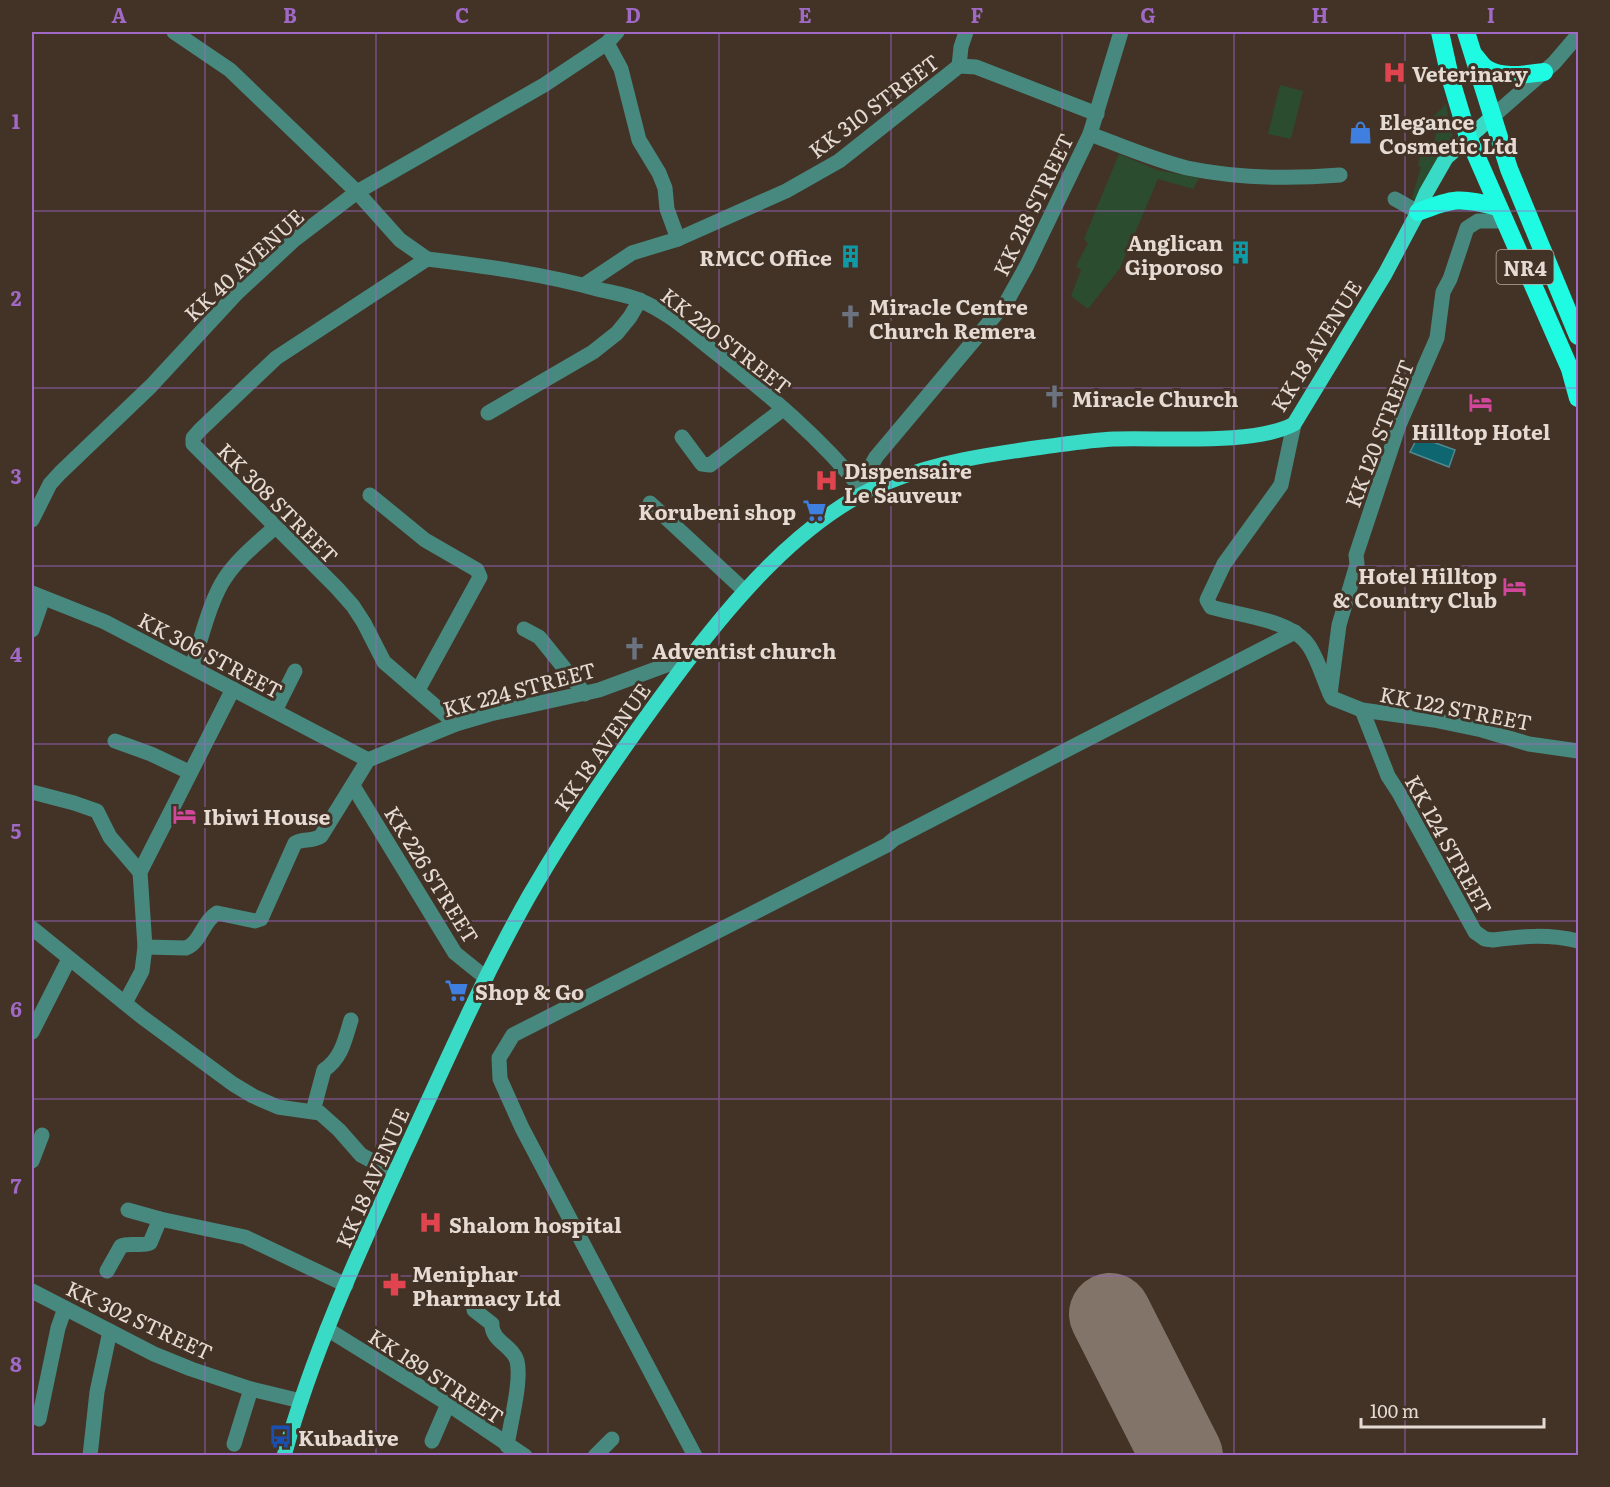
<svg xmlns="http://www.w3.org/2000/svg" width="1610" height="1487" viewBox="0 0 1610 1487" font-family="Literata,serif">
	<rect width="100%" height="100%" fill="#433327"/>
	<g fill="#2b4c2e">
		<polygon points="1280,85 1303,91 1291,139 1268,134"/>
		<polygon points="1446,104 1453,138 1446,158 1422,204 1412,198 1421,167 1418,166 1422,148 1434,145 1436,133 1433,117"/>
		<polygon points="1119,154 1157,170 1199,178 1193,189 1158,179 1120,268 1088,309 1071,296 1081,270 1076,266 1088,243 1084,239"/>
	</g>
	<polygon fill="#0e6670" stroke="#4f898e" stroke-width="1.5" points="1421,431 1431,435 1430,441 1455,450 1449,467 1410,452"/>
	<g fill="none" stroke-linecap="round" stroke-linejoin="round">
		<polyline stroke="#827469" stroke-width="82" points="1110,1314 1182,1456"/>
		<g stroke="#47897f" stroke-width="15">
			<polyline points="174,32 230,70 357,192 400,240 427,259 276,358 200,430 193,438 193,444 337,588 353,606 364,623 384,662 456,724"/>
			<polyline points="607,43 621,69 639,140 659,173 665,188 667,209 678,239"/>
			<polyline points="959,66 961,47 966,32"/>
			<polyline points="1492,117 1554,63 1578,35"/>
			<path d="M1090 134C1122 146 1154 160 1187 168 1235 178 1291 179 1340 175"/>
			<polyline points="1395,199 1418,212"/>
			<path d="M427 259C485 266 544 274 601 290 614 293 628 295 641 301 668 312 692 334 715 352 768 394 822 439 864 492"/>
			<polyline points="584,285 632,253 678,239 786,191 839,161 959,66 976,67 1097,114"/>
			<polyline points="488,413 593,352 617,333 630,317 640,300"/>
			<path d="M1294 424 1281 485 1224 564 1207 600 1211 607C1240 616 1291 619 1309 646 1319 661 1324 682 1332 698L1362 710 1434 720 1482 730 1529 744 1578 751"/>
			<polyline points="682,437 702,464 710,465 783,409"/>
			<polyline points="864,492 871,466 876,457 1007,301 1027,265 1090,134 1121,32"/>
			<polyline points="370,495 425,540 477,570 480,577 418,690"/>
			<polyline points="650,503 745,591"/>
			<polyline points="32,520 50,484 60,473 151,386 237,293 294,240 357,192 544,85 607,43 617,32"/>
			<polyline points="32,593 105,622 368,760"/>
			<polyline points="524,629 539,637 544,643 585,694"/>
			<polyline points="32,630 43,598"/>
			<path d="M192 666C201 640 210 600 225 578 238 558 258 543 275 527"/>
			<polyline points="1330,694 1339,625 1357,564 1356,555 1399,425 1437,338 1443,292 1450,279 1467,228 1478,221 1504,221"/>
			<path d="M1362 710 1388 776 1399 793 1475 932 1485 939 1493 940C1522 936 1549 934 1578 941"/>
			<polyline points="275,711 295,671"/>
			<polyline points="115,741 151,754 189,772"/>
			<polyline points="353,786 455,953 486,978"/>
			<polyline points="32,792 74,803 97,811 110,837 140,872"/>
			<polyline points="32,928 142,1017 233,1084 253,1096 278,1107 320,1113 339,1130 361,1155 395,1173"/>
			<path d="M145 947 186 948C201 942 203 921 217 913L255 921 261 919 295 843C303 838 313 842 321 836L368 760 456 724 490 714 599 690 691 656"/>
			<polyline points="125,1003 142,971 145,947 140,872 233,689"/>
			<polyline points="32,1032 69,959"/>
			<path d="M313 1111 324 1070C342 1058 345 1039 351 1020"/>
			<polyline points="32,1161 42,1135"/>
			<polyline points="128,1210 160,1219 245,1237 346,1285"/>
			<path d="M107 1271 121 1246C130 1242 141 1247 150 1243L160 1219"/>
			<polyline points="32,1291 154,1354 191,1369 251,1389 301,1401"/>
			<path d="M474 1310 492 1324C491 1341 513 1346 517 1361 522 1381 510 1424 507 1446"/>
			<polyline points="327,1329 448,1404 525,1456"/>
			<polyline points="39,1419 58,1328 65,1308"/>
			<polyline points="432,1441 448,1404"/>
			<polyline points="234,1444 251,1389"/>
			<polyline points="90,1456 97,1392 110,1331"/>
			<polyline points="595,1456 612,1439"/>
			<polyline points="695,1456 522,1128 500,1079 499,1058 513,1035 887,845 894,839 1295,632"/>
		</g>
		<path stroke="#39dbc6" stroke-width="15" d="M284 1456C313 1351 359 1252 404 1153 444 1067 482 979 529 896 573 820 622 749 674 679 728 606 802 516 888 482 937 462 991 454 1043 447 1066 444 1090 440 1114 439 1162 437 1253 446 1294 424L1385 274 1418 212 1426 193 1446 158 1492 117"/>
		<g stroke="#1ffbe2" stroke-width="18">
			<polyline points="1440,32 1450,77 1468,137 1570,369 1578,398"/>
			<polyline points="1466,32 1509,169 1578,336"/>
			<path d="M1474 55C1478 59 1482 66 1487 69 1504 79 1526 74 1544 72"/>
			<path d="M1418 212C1453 198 1461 197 1498 207"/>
		</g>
	</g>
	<path fill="none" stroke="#a069c6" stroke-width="1.5" stroke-opacity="0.55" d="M205 32V1456M376 32V1456M548 32V1456M719 32V1456M891 32V1456M1062 32V1456M1234 32V1456M1405 32V1456M32 211H1578M32 388H1578M32 566H1578M32 744H1578M32 921H1578M32 1099H1578M32 1276H1578"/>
	<defs>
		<symbol id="hospital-bare" viewBox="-9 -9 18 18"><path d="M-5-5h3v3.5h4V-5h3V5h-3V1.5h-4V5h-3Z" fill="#e0444e" stroke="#433327" stroke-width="2.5" paint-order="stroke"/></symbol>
		<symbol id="shop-bare" viewBox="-9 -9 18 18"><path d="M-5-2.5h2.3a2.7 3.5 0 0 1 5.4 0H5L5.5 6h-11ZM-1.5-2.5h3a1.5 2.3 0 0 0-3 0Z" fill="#3f7fe0" stroke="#433327" stroke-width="2.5" paint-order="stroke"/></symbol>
		<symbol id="building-bare" viewBox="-9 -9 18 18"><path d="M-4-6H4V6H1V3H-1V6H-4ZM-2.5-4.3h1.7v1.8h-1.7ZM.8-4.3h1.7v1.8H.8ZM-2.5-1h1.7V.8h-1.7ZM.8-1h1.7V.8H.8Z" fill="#0f9aa8" stroke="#433327" stroke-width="2.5" paint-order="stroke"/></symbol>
		<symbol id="church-bare" viewBox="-9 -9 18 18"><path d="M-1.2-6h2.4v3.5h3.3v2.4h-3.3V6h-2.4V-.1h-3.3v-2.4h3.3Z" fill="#6b7280" stroke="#433327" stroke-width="2.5" paint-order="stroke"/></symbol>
		<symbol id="hotel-bare" viewBox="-9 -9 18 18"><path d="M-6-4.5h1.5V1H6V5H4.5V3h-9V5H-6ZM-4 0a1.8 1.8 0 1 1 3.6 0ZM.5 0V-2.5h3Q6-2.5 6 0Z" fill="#d1479c" stroke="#433327" stroke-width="2.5" paint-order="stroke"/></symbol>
		<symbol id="supermarket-bare" viewBox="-9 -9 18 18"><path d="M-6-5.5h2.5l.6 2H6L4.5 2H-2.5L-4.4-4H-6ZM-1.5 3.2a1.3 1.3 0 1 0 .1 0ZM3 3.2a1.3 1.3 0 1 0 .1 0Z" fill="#3f7fe0" stroke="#433327" stroke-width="2.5" paint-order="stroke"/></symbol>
		<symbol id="pharmacy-bare" viewBox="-9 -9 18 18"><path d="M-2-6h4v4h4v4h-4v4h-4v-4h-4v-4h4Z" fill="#e0444e" stroke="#433327" stroke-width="2.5" paint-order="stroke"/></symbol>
		<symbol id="bus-bare" viewBox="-9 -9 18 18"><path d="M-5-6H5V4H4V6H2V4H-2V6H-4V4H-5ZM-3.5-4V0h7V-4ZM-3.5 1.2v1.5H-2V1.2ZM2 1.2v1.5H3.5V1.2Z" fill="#1a4fb4" stroke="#433327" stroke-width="2.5" paint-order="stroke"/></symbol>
	</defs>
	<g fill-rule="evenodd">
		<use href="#hospital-bare" x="1378" y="56" width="33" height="33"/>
		<use href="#shop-bare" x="1344" y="116" width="33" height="33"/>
		<use href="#building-bare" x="1224" y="236" width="33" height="33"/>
		<use href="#building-bare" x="834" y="240" width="33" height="33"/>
		<use href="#church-bare" x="834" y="300" width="33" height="33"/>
		<use href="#church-bare" x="1038" y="380" width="33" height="33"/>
		<use href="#hotel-bare" x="1464" y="386" width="33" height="33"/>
		<use href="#hospital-bare" x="810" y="464" width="33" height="33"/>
		<use href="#supermarket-bare" x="798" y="494" width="33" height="33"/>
		<use href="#hotel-bare" x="1498" y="570" width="33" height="33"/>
		<use href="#church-bare" x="618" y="632" width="33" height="33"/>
		<use href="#hotel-bare" x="168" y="798" width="33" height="33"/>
		<use href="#supermarket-bare" x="440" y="974" width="33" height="33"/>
		<use href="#hospital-bare" x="414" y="1206" width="33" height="33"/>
		<use href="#pharmacy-bare" x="378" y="1268" width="33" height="33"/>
		<use href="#bus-bare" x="264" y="1420" width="33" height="33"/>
	</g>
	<g text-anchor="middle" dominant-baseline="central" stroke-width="6" stroke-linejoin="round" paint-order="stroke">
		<rect fill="#433327" stroke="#b5a99f" stroke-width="1.5" x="1496.5" y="250" width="57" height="34" rx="4.5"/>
		<g font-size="20" font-weight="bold" fill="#e6dbd3">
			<text x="1525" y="267">NR4</text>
		</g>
		<g font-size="21" font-weight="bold" fill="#e6dbd3" stroke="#433327" text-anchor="start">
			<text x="1412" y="72">Veterinary</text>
			<text x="1379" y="120">Elegance<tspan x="1379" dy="24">Cosmetic Ltd</tspan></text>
			<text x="1223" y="241" text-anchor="end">Anglican<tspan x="1223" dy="24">Giporoso</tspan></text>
			<text x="832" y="256" text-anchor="end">RMCC Office</text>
			<text x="869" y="305">Miracle Centre<tspan x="869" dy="24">Church Remera</tspan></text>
			<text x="1072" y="397">Miracle Church</text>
			<text x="1481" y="430" text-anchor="middle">Hilltop Hotel</text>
			<text x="844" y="469">Dispensaire<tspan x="844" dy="24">Le Sauveur</tspan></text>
			<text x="796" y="510" text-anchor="end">Korubeni shop</text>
			<text x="1497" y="574" text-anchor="end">Hotel Hilltop<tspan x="1497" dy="24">&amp; Country Club</tspan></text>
			<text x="652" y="649">Adventist church</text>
			<text x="203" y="815">Ibiwi House</text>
			<text x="475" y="990">Shop &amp; Go</text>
			<text x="449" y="1223">Shalom hospital</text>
			<text x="412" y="1272">Meniphar<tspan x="412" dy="24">Pharmacy Ltd</tspan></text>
			<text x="298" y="1436">Kubadive</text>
		</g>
		<g font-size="21" fill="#e6dbd3" stroke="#433327">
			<text transform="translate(873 105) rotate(-37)">KK 310 STREET</text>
			<text transform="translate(1032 204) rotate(-64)">KK 218 STREET</text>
			<text transform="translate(243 264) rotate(-43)">KK 40 AVENUE</text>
			<text transform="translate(727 340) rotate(38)">KK 220 STREET</text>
			<text transform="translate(1315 345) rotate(-58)">KK 18 AVENUE</text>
			<text transform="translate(1378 433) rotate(-69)">KK 120 STREET</text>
			<text transform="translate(279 502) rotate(45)">KK 308 STREET</text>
			<text transform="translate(211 654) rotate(28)">KK 306 STREET</text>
			<text transform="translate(519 688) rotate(-15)">KK 224 STREET</text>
			<text transform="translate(1456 707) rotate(11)">KK 122 STREET</text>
			<text transform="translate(601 746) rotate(-55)">KK 18 AVENUE</text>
			<text transform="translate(1450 844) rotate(61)">KK 124 STREET</text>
			<text transform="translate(433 874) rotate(58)">KK 226 STREET</text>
			<text transform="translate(371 1177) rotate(-66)">KK 18 AVENUE</text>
			<text transform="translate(140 1319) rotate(25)">KK 302 STREET</text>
			<text transform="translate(437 1375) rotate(33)">KK 189 STREET</text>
		</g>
	</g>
	<rect width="1610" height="1487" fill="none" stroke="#433327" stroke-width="66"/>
	<path d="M1361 1418v9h183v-9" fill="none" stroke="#e6dbd3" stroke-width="3"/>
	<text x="1370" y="1418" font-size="18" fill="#e6dbd3" stroke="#433327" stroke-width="4.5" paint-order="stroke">100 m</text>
	<rect x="33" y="33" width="1544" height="1421" fill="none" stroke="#a069c6" stroke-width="2"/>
	<g font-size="20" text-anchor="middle" font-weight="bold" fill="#a069c6">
		<text x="119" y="23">A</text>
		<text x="290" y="23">B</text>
		<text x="462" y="23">C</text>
		<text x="633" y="23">D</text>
		<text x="805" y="23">E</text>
		<text x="977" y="23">F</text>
		<text x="1148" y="23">G</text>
		<text x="1320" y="23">H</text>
		<text x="1491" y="23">I</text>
		<text x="16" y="129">1</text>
		<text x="16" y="306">2</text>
		<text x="16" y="484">3</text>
		<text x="16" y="662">4</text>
		<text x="16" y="839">5</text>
		<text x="16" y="1017">6</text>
		<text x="16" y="1194">7</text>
		<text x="16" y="1372">8</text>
	</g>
</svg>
